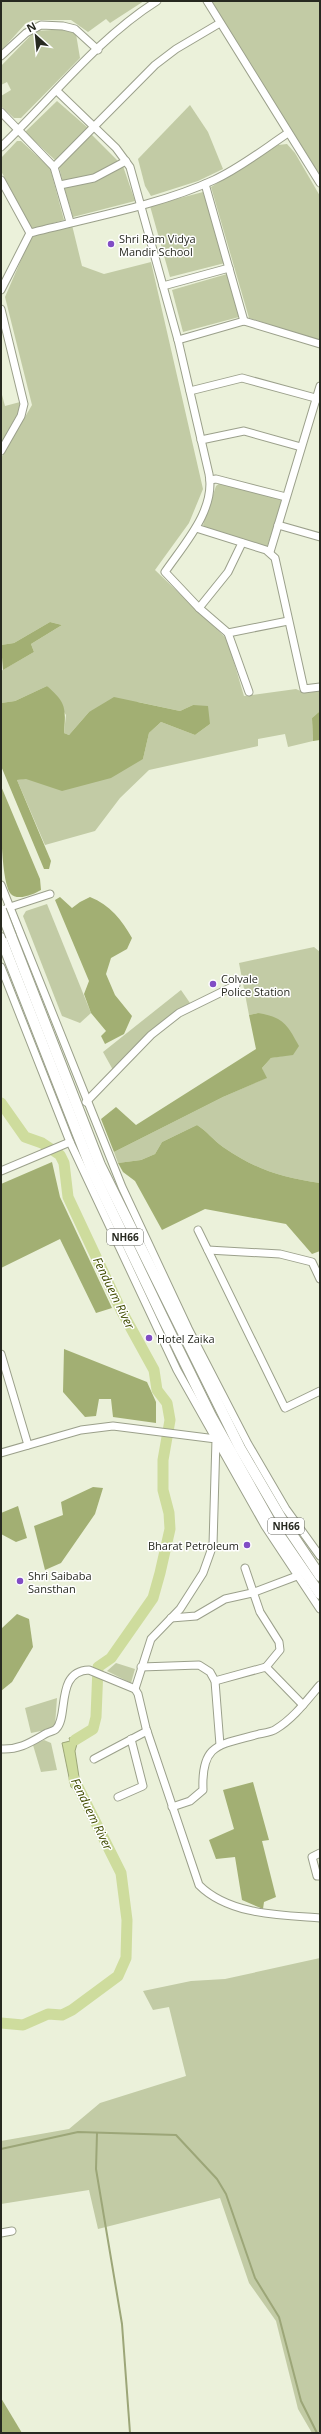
<svg xmlns="http://www.w3.org/2000/svg" width="321" height="2434" viewBox="0 0 321 2434" font-family="'Open Sans',sans-serif">
	<rect width="100%" height="100%" fill="#ebf1da"/>
	<g fill="#c2cba5">
		<polygon points="1,1 144,1 110,23 106,19 88,32 71,20 34,20 26,23 1,51"/>
		<polygon points="210,1 320,1 320,175"/>
		<polygon points="68,29 76,34 80,58 21,118 14,118 1,106 1,96 11,90 7,82 1,85 1,66 35,31"/>
		<polygon points="57,101 88,128 56,161 25,132"/>
		<polygon points="190,105 208,132 223,169 198,181 151,196 145,186 138,159"/>
		<polygon points="91,134 119,162 92,177 63,183 59,167"/>
		<polygon points="17,141 21,141 50,168 64,220 32,229 1,171 1,158"/>
		<polygon points="287,144 295,153 320,196 320,341 249,318 211,187 278,145"/>
		<polygon points="123,166 135,201 73,217 64,187"/>
		<polygon points="203,192 225,263 170,277 150,206"/>
		<polygon points="72,225 82,266 104,274 151,262 203,489 189,523 155,570 227,639 244,696 296,689 305,693 320,691 320,711 312,718 313,741 288,747 285,734 258,739 258,746 149,770 120,798 95,831 45,845 17,780 143,759 149,733 161,722 195,735 210,724 193,705 180,711 138,702 89,712 69,735 64,733 66,715 47,686 15,701 1,703 1,671 34,652 31,644 62,625 50,622 14,643 1,645 1,458 32,405 5,297 31,237"/>
		<polygon points="227,274 239,317 183,332 172,290"/>
		<polygon points="2,395 5,406 20,402 20,409 1,444"/>
		<polygon points="220,483 283,498 267,547 205,528 203,525 216,486"/>
		<polygon points="47,904 91,1013 80,1023 62,1016 23,916 26,911"/>
		<path d="M314 947 320 952V1183C280 1177 257 1170 223 1147 213 1140 207 1131 197 1125L162 1142 155 1154 141 1160 118 1163 114 1152 223 1097 266 1078 262 1068 271 1058 293 1054 258 1013 249 1015 239 963Z"/>
		<polygon points="181,990 190,1003 159,1024 113,1070 103,1052"/>
		<polygon points="116,1663 135,1669 131,1683 107,1671"/>
		<polygon points="57,1698 55,1725 46,1730 31,1733 25,1708"/>
		<polygon points="44,1740 51,1743 57,1770 41,1772 33,1745"/>
		<polygon points="320,1958 320,2433 312,2433 298,2409 276,2321 249,2283 220,2198 98,2229 89,2190 1,2204 1,2141 69,2129 100,2103 186,2076 169,2007 153,2010 143,1991 191,1981 225,1979"/>
	</g>
	<g fill="#a2af73">
		<polygon points="50,622 62,625 31,644 34,652 3,670 1,645 14,643"/>
		<path d="M47 686C66 703 66 707 64 733L69 735 89 712 114 697 180 711 193 705 208 706 210 724 195 735 161 722 149 733 143 759 111 778 62 791 26 779 17 780 51 861 49 869H44L1 766V703L15 701Z"/>
		<polygon points="320,711 320,740 313,741 312,718"/>
		<path d="M1 786 40 879 41 890C34 894 17 902 10 893 0 877 1 809 1 786Z"/>
		<path d="M60 897 72 908 80 902 90 897C110 905 122 920 132 938L127 949 111 958 106 974 115 995 132 1016 124 1034 105 1044 101 1036 106 1031 91 1013 84 994 89 981 55 900Z"/>
		<path d="M258 1013C283 1017 287 1024 299 1046L293 1055 271 1058 262 1068 267 1078 223 1097 114 1152 101 1119 116 1107 136 1125 256 1049 249 1015Z"/>
		<path d="M197 1125C207 1131 213 1140 223 1147 257 1170 280 1177 320 1183V1251L312 1254 286 1224 205 1209 162 1230 135 1181 123 1172 118 1163 141 1160 155 1154 162 1142Z"/>
		<polygon points="52,1162 60,1197 112,1308 96,1313 60,1239 1,1268 1,1184"/>
		<polygon points="64,1349 147,1382 156,1402 156,1423 113,1417 111,1399 99,1399 96,1416 85,1417 63,1392"/>
		<polygon points="93,1487 103,1488 95,1514 61,1563 45,1570 34,1526 63,1515 61,1502"/>
		<polygon points="18,1506 27,1538 16,1542 1,1534 1,1513"/>
		<polygon points="17,1614 29,1619 33,1647 12,1682 1,1691 1,1629"/>
		<polygon points="253,1782 269,1840 262,1841 276,1897 264,1902 263,1909 242,1900 235,1857 216,1859 209,1840 234,1829 223,1790"/>
		<polygon points="1,2398 22,2433 1,2433"/>
	</g>
	<polygon fill="#cedc9d" stroke="#9ca678" points="94,1731 77,1744 75,1751 81,1790 79,1792 71,1787 62,1743 70,1741 69,1738"/>
	<g fill="none" stroke-linecap="round" stroke-linejoin="round">
		<g stroke="#9ca678" stroke-width="2">
			<polyline points="97,2133 96,2169 122,2324 130,2433"/>
			<polyline points="1,2149 78,2132 176,2135 217,2179 226,2194 255,2278 279,2317 301,2401 317,2433"/>
		</g>
		<g stroke="#cedc9d" stroke-width="11">
			<polyline points="1,1103 25,1137 42,1143 60,1155 64,1163 68,1197 121,1310 154,1370 157,1390 167,1403 170,1420 163,1460 163,1490 169,1513 170,1529 160,1573 153,1598 111,1658 98,1667 96,1717 93,1729 75,1740"/>
			<polyline points="1,2023 23,2025 48,2014 62,2015 72,2010 118,1976 126,1958 127,1920 121,1873 74,1779"/>
		</g>
		<defs>
			<g id="minor">
				<polyline points="207,1 320,183"/>
				<polyline points="1,56 26,33 41,25 63,26 75,29 98,50"/>
				<path d="M57 91 116 148 130 167 178 340 209 474C216 510 184 544 165 572L199 608 228 633 288 621"/>
				<polyline points="1,112 54,167 70,222"/>
				<path d="M1 147C51 99 98 38 157 1"/>
				<polyline points="54,167 155,65 176,49 220,23"/>
				<path d="M1 180 30 233C88 218 160 205 214 180 240 168 264 149 288 133"/>
				<polyline points="205,184 244,321"/>
				<polyline points="60,185 94,178 126,161"/>
				<polyline points="163,286 229,268"/>
				<polyline points="1,290 30,233"/>
				<polyline points="1,309 24,404 21,416 1,451"/>
				<polyline points="178,340 244,321 320,344"/>
				<polyline points="190,391 242,378 319,399"/>
				<polyline points="201,440 244,431 301,447"/>
				<polyline points="210,480 216,479 286,497"/>
				<polyline points="278,525 320,537"/>
				<polyline points="196,528 266,550 275,558 304,689 320,687"/>
				<polyline points="270,552 320,386"/>
				<polyline points="199,608 228,572 242,543"/>
				<polyline points="228,633 249,692"/>
				<polyline points="1,885 122,1187 188,1328 248,1444 286,1509 320,1556"/>
				<polyline points="7,908 50,894"/>
				<polyline points="1,967 70,1142 177,1370 265,1526 320,1609"/>
				<polyline points="86,1102 151,1035 179,1013 236,985"/>
				<polyline points="1,1171 70,1142"/>
				<polyline points="198,1230 285,1408 320,1391"/>
				<polyline points="208,1250 280,1254 312,1262 320,1279"/>
				<polyline points="1,1354 28,1445"/>
				<polyline points="1,1453 81,1430 113,1426 216,1439 213,1545 203,1573 180,1609 151,1639 135,1689"/>
				<polyline points="245,1568 260,1612 279,1642 280,1650 266,1667"/>
				<polyline points="171,1618 196,1616 225,1599 252,1593 297,1576"/>
				<polyline points="141,1667 199,1665 210,1672 215,1681 220,1745"/>
				<polyline points="215,1681 266,1667 303,1705"/>
				<path d="M1 1749C20 1750 31 1742 47 1733 49 1732 54 1731 56 1729 69 1717 55 1671 89 1670L135 1689 138 1694 146 1728 199 1885C229 1915 280 1915 320 1918"/>
				<polyline points="94,1759 147,1731"/>
				<polyline points="118,1797 143,1786 131,1739"/>
				<path d="M172 1807 190 1801 203 1790C201 1743 219 1745 259 1734 264 1733 272 1732 276 1729 294 1718 307 1700 320 1685"/>
				<polyline points="320,1853 312,1857 317,1876 320,1876"/>
				<polyline points="1,2233 12,2231"/>
			</g>
			<g id="highway">
				<polyline points="11,936 100,1165 240,1448 281,1518 320,1576"/>
				<polyline points="1,938 91,1168 162,1316 211,1416 271,1523 320,1594"/>
			</g>
		</defs>
		<use href="#minor" stroke="#9ba08b" stroke-width="9"/>
		<use href="#highway" stroke="#9ba08b" stroke-width="12"/>
		<use href="#minor" stroke="#fff" stroke-width="7"/>
		<use href="#highway" stroke="#fff" stroke-width="10"/>
		<defs>
			<polyline id="highway-bridge" points="1,910 11,936"/>
		</defs>
		<use href="#highway-bridge" stroke="#9ba08b" stroke-width="12" stroke-linecap="butt"/>
		<use href="#highway-bridge" stroke="#fff" stroke-width="10"/>
	</g>
	<g fill="#814dc5" stroke="#fff" stroke-width="1.5">
		<circle cx="111" cy="244" r="4"/>
		<circle cx="213" cy="984" r="4"/>
		<circle cx="149" cy="1338" r="4"/>
		<circle cx="247" cy="1545" r="4"/>
		<circle cx="20" cy="1581" r="4"/>
	</g>
	<g text-anchor="middle" dominant-baseline="central" stroke-width="3" stroke-linejoin="round" paint-order="stroke">
		<g fill="#fff" stroke="#686963" stroke-width="1">
			<rect x="107" y="1229" width="36" height="16" rx="3"/>
			<rect x="268" y="1518" width="36" height="16" rx="3"/>
		</g>
		<g font-size="10" font-weight="bold" fill="#272920">
			<text x="125" y="1237">NH66</text>
			<text x="286" y="1526">NH66</text>
		</g>
		<g font-size="11" fill="#272920" stroke="#fff" text-anchor="start">
			<text x="119" y="238">Shri Ram Vidya<tspan x="119" dy="13">Mandir School</tspan></text>
			<text x="221" y="978">Colvale<tspan x="221" dy="13">Police Station</tspan></text>
			<text x="157" y="1338">Hotel Zaika</text>
			<text x="239" y="1545" text-anchor="end">Bharat Petroleum</text>
			<text x="28" y="1575">Shri Saibaba<tspan x="28" dy="13">Sansthan</tspan></text>
		</g>
		<g font-size="12" font-style="italic" fill="#424d03" stroke="#fff">
			<text transform="translate(114 1293) rotate(64)">Fenduem River</text>
			<text transform="translate(92 1814) rotate(64)">Fenduem River</text>
		</g>
	</g>
	<rect width="321" height="2434" fill="none" stroke="#272920" stroke-width="4"/>
	<g transform="translate(36 36) rotate(333)" stroke="#ffffff" stroke-width="3" paint-order="stroke">
	<path d="M0-3L7 15L0 10L-7 15Z" fill="#272920"/>
	<text y="-6" font-size="11" font-weight="bold" text-anchor="middle" fill="#272920">N</text>
	</g>
</svg>
